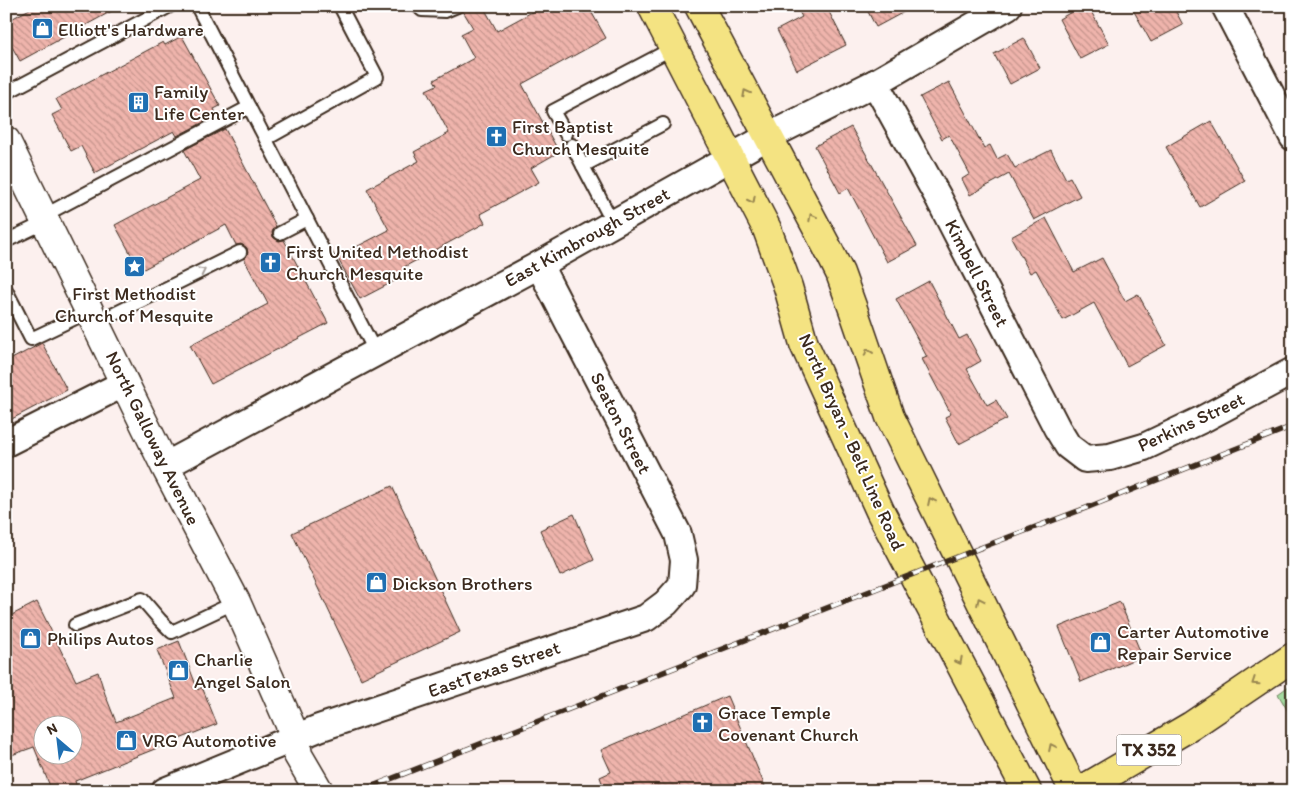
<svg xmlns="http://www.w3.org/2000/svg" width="1299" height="797" viewBox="0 0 1299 797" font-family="Itim,sans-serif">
	<defs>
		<pattern id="park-crowns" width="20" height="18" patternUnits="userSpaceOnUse" patternTransform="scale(1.25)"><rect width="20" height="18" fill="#a3da9f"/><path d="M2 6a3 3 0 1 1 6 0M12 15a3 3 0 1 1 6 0" fill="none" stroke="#8dbb88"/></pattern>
		<pattern id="building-back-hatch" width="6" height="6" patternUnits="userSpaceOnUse" patternTransform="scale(1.25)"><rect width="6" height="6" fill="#efb4ac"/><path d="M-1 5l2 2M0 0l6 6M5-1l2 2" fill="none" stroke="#c3938b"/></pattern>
	</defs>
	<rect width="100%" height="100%" fill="#fcf0ee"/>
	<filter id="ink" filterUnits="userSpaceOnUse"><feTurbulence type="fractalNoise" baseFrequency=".02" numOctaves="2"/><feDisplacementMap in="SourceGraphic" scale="10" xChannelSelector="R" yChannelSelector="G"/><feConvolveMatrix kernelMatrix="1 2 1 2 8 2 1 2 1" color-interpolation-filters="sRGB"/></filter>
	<g filter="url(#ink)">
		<polygon fill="url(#park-crowns)" stroke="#6f825e" points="1293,683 1293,720 1278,694"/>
		<g fill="url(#building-back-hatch)" stroke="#3b2a1e" fill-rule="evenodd">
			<polygon points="35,6 121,6 20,61 6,36 6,22"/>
			<polygon points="465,6 483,6 497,31 543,6 588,6 606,38 522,84 559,152 531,168 539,182 480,214 485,223 404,267 408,274 360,299 337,257 389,230 367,189 419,161 414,152 449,133 426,90 437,85 434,80 474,58 461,34 473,28 463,11"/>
			<polygon points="796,6 826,6 846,45 797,70 777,30 802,17"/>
			<polygon points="865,6 915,6 876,27"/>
			<polygon points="1082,6 1088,6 1109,44 1080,59 1059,19"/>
			<polygon points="1131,6 1173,6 1183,25 1151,42"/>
			<polygon points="182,36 220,106 214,109 217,115 177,136 174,131 95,173 81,146 71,151 52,115 62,110 56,99 163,42 165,45"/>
			<polygon points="1024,38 1040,68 1010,84 994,54"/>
			<polygon points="949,82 984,148 990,145 997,159 1007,154 1015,168 1051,150 1066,179 1070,177 1080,196 1034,220 1009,174 970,195 962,179 970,174 949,135 942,139 920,97"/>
			<polygon points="1211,121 1245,181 1200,207 1166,147"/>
			<polygon points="851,127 917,246 887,262 848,188 840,193 815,146"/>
			<polygon points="225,129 276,226 272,232 273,237 279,241 284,240 328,323 211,384 190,345 268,304 244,259 248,253 247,248 241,244 236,245 226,225 140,271 115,225 200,180 184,150"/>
			<polygon points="1046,218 1074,272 1102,258 1125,301 1138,294 1166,345 1127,366 1094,303 1063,320 1036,270 1030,273 1011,237"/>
			<polygon points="929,281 959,339 967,335 981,361 967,369 987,405 996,400 1007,419 959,444 945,417 951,414 922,359 927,357 896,299"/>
			<polygon points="42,343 67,390 6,422 6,362"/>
			<polygon points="392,486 460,632 361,679 292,533"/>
			<polygon points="574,514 594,560 560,576 540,530"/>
			<path d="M37 602 76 681 98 672 105 694 116 722 176 698 157 650 179 641 198 690 202 687 217 724 75 781 78 791H52L34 747 6 757V618ZM42 724H72V754H42Z"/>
			<polygon points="1120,602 1142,656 1081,682 1059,627"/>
			<polygon points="727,696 767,791 605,791 600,777 611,772 601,750"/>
		</g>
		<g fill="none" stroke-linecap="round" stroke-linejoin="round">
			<defs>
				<g id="lane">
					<polyline points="197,6 376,353"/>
					<polyline points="418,6 422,10 445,11 457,6"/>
					<polyline points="6,93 170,6"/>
					<polyline points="566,134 553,111 673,48"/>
					<polyline points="266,139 377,77 340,6"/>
					<polyline points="572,145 613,223"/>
					<polyline points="583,166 663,124"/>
					<polyline points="43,216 249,107"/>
					<polyline points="280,233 307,219"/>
					<polyline points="6,241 46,222"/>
					<polyline points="6,290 31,339 90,311"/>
					<polyline points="96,323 240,252"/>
					<polyline points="75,625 142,599 160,620 172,632 236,602"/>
				</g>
				<g id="street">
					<polyline points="1225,6 1293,137"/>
					<polyline points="875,83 938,197 1057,428 1068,446 1085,459 1110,457 1144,447 1203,419 1293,371"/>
					<polyline points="6,443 125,383"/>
					<polyline points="165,466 539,265 769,136 875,83 1008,6"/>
					<polyline points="165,791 319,728 646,618 666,603 682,585 684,560 678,534 539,265"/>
				</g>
				<polyline id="secondary" points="6,141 165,466 236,602 295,736 298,755 319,791"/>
				<g id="primary">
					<polyline points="652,6 767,229 788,287 804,344 880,511 1027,791"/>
					<polyline points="699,6 827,247 840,273 853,309 890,417 1074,791"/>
					<polyline points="1080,791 1191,726 1293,657"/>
				</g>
			</defs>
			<use href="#lane" stroke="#3b2a1e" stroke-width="16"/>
			<use href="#street" stroke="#3b2a1e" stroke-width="30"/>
			<use href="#secondary" stroke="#3b2a1e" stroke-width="31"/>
			<use href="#primary" stroke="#3b2a1e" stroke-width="31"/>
			<use href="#lane" stroke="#fff" stroke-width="12"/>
			<use href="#street" stroke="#fff" stroke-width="26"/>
			<use href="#secondary" stroke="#fff" stroke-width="28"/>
			<use href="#primary" stroke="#f4e382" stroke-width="28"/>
			<defs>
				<polyline id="rail" points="360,791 980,548 1086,508 1293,426"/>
			</defs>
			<use href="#rail" stroke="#3b2a1e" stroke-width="5.5"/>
			<use href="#rail" stroke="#fff" stroke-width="4" stroke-dasharray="11" stroke-linecap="butt"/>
		</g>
		<defs><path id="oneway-chevron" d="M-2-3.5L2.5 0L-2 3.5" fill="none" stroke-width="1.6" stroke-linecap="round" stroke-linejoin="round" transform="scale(1.25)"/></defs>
		<g stroke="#988650">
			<use href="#oneway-chevron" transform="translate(746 93) rotate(-118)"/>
			<use href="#oneway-chevron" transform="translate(752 200) rotate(63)"/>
			<use href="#oneway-chevron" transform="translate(812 217) rotate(-118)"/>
			<use href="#oneway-chevron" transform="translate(868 352) rotate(-109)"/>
			<use href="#oneway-chevron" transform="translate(931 501) rotate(-116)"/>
			<use href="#oneway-chevron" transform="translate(980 601) rotate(-116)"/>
			<use href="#oneway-chevron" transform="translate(959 661) rotate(62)"/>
			<use href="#oneway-chevron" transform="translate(1255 682) rotate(146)"/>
			<use href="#oneway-chevron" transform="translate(1052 747) rotate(-116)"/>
		</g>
		<use stroke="#a79f9a" href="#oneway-chevron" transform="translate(202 271) rotate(-26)"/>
	</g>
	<defs>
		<symbol id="shop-square" viewBox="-11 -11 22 22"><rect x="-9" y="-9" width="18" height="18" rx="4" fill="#1f6fb2" stroke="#fff"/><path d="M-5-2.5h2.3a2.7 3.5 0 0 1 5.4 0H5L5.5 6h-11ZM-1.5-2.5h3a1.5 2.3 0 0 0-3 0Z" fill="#fff"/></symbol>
		<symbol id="building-square" viewBox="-11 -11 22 22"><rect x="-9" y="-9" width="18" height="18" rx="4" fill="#1f6fb2" stroke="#fff"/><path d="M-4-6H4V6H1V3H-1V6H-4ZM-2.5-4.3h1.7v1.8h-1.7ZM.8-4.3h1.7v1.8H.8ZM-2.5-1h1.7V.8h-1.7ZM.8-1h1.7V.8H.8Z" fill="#fff"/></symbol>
		<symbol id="church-square" viewBox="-11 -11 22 22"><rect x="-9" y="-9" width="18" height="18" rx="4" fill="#1f6fb2" stroke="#fff"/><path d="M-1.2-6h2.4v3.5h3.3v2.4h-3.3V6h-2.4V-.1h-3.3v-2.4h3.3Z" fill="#fff"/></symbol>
		<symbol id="sight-square" viewBox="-11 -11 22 22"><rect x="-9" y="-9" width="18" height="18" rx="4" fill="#1f6fb2" stroke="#fff"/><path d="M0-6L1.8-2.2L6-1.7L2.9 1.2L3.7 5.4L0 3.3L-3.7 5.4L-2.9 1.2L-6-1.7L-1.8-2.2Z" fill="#fff"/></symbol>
	</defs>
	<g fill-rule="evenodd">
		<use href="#shop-square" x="30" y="16" width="25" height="25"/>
		<use href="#building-square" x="126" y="90" width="25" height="25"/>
		<use href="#church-square" x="484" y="124" width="25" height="25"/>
		<use href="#church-square" x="258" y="250" width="25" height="25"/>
		<use href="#sight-square" x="122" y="254" width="25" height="25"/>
		<use href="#shop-square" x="364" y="570" width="25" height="25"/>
		<use href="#shop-square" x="18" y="626" width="25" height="25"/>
		<use href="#shop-square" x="1088" y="630" width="25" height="25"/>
		<use href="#shop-square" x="166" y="658" width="25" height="25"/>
		<use href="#church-square" x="690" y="710" width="25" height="25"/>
		<use href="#shop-square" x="114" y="728" width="25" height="25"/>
	</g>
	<g text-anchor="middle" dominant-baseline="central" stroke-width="4" stroke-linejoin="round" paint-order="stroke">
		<rect fill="#fff" stroke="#766a62" stroke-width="1" x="1116.5" y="734.5" width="65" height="31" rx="4"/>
		<g font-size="18" font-weight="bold" fill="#3b2a1e">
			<text x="1149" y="750">TX 352</text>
		</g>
		<g font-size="19" fill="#3b2a1e" stroke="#fff" text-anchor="start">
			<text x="58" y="29">Elliott's Hardware</text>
			<text x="154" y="91">Family<tspan x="154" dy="22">Life Center</tspan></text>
			<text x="512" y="126">First Baptist<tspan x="512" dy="22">Church Mesquite</tspan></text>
			<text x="286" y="251">First United Methodist<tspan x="286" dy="22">Church Mesquite</tspan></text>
			<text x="134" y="293" text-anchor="middle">First Methodist<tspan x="134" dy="22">Church of Mesquite</tspan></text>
			<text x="392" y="583">Dickson Brothers</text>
			<text x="1117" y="631">Carter Automotive<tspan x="1117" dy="22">Repair Service</tspan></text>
			<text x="47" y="638">Philips Autos</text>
			<text x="194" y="659">Charlie<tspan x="194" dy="22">Angel Salon</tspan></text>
			<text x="718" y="712">Grace Temple<tspan x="718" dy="22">Covenant Church</tspan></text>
			<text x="142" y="740">VRG Automotive</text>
		</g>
		<g font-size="19" fill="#3b2a1e" stroke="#fff">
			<text transform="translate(587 237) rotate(-29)">East Kimbrough Street</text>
			<text transform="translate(977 273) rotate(63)">Kimbell Street</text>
			<text transform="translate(1191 422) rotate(-25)">Perkins Street</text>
			<text transform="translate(621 423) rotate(63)">Seaton Street</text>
			<text transform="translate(153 438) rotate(64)">North Galloway Avenue</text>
			<text transform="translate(852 442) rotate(66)">North Bryan - Belt Line Road</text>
			<text transform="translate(494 669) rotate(-19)">EastTexas Street</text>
		</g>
	</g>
	<rect width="1299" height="797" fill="none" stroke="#fff" stroke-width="25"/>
	<rect x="12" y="12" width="1274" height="772" fill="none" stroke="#3b2a1e" stroke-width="2" filter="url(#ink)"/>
	<g transform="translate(58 740) rotate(332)"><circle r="24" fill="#ffffff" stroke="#b1aaa5"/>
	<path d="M0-4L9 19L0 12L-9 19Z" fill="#1f6fb2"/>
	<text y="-8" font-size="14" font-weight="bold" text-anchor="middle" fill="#3b2a1e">N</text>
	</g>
</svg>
